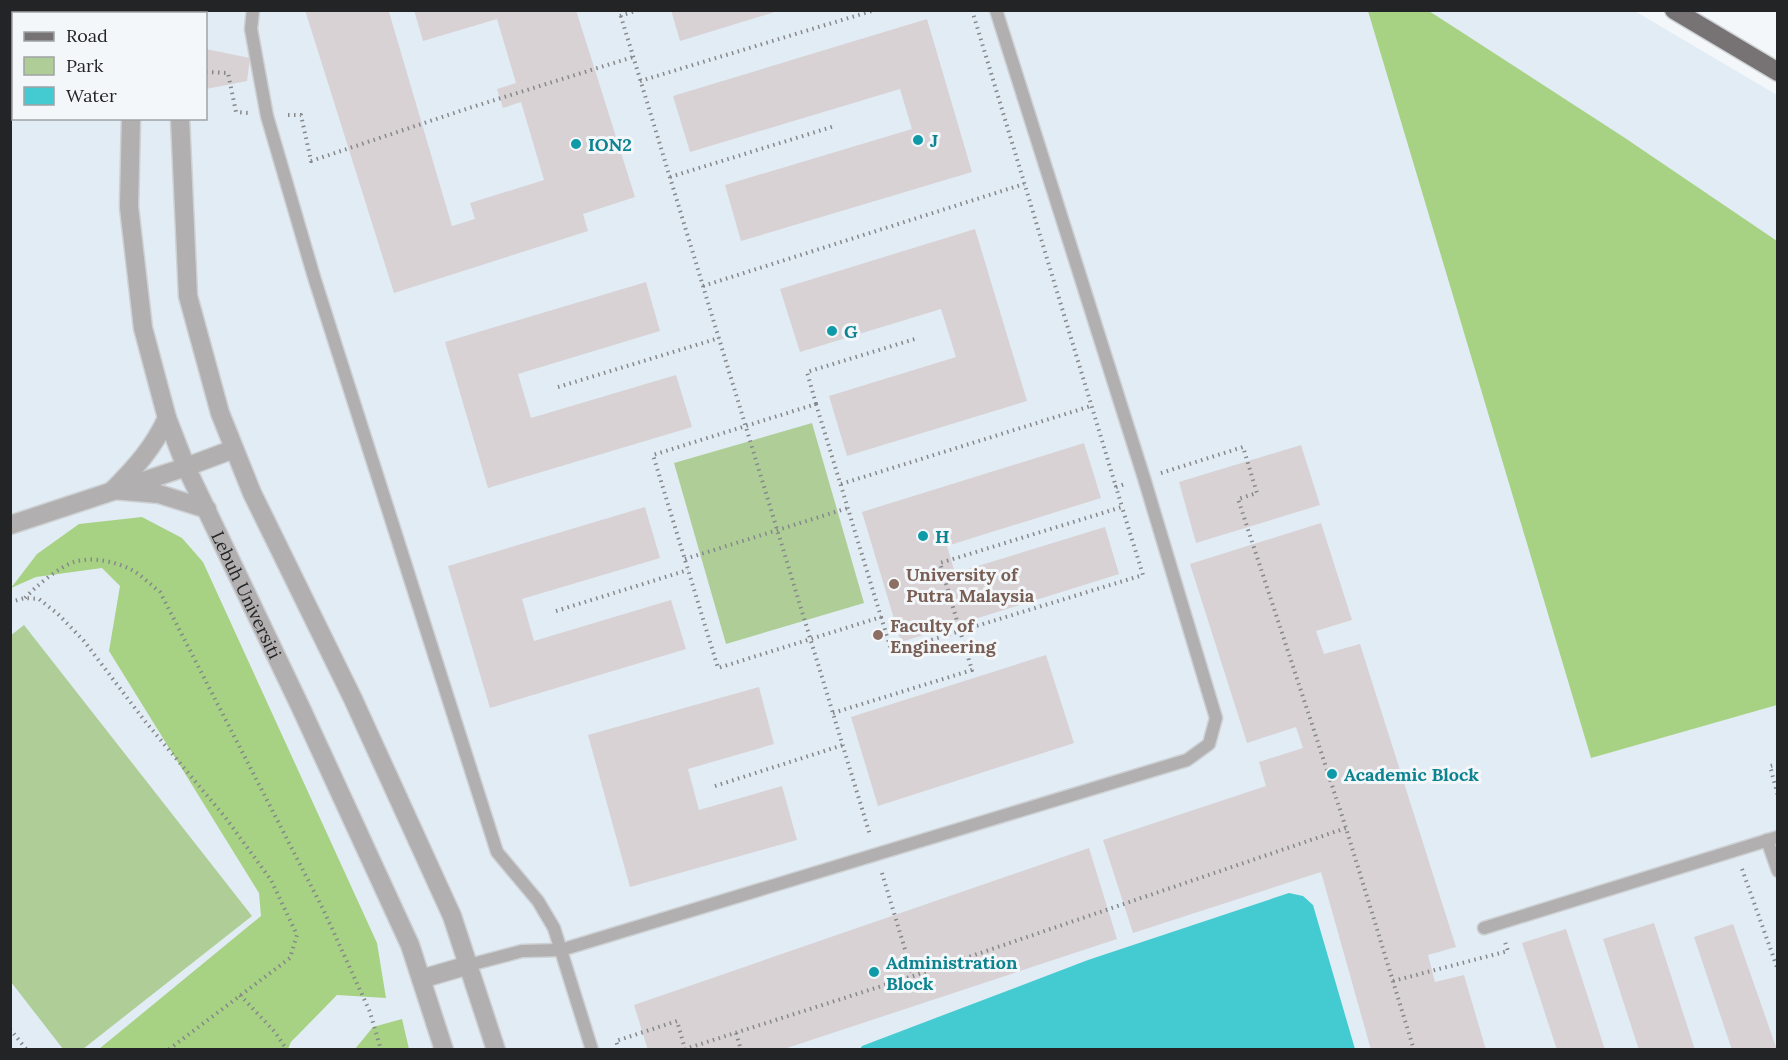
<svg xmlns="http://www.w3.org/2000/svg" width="1788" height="1060" viewBox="0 0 1788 1060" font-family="Lora,serif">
	<rect width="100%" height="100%" fill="#f3f7fa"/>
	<path fill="#e2ecf5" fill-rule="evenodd" d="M1633 10 1777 95V1049H11L10 11ZM14 14H206V118H14Z"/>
	<g fill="#afce97">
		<polygon points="812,423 864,603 726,644 674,463"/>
		<polygon points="24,625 252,916 83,1049 63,1049 11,982 10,636"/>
	</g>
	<g fill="#a7d284">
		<polygon points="1368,11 1429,11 1625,138 1777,241 1777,705 1591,758"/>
		<polygon points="142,517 182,538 203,562 377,943 386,998 337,995 291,1042 288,1049 99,1049 261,916 259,893 109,651 120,586 102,568 36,577 11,588 37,554 79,524"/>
		<polygon points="402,1019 409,1049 355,1049 373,1027"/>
	</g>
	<polygon fill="#44cbd1" points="1289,893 1303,896 1313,905 1355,1049 860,1049 862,1046 1088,960"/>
	<g fill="#d8d2d4">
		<polygon points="305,10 393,10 389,12 452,226 475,219 470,203 544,180 521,102 503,108 497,89 516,83 497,19 423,41 414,10 576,10 635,197 583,214 588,231 394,293"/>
		<polygon points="671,10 778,10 778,11 680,41"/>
		<polygon points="927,19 972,172 741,241 725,185 912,129 900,89 690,152 673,96"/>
		<polygon points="206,49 250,58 247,81 206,89"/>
		<polygon points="975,229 1027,401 847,456 829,396 956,357 941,309 800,352 780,289"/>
		<polygon points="646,282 660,331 518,374 531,418 676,375 692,427 488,488 445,342"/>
		<polygon points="1084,443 1101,498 947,546 955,573 1105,527 1119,574 901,642 862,512"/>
		<polygon points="1301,445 1320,505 1196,543 1179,482"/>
		<polygon points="645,507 660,558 522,599 534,641 671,600 686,649 490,708 448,566"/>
		<polygon points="1321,523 1352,620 1316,631 1324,654 1360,644 1456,947 1428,955 1435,982 1464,975 1486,1050 1371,1050 1321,872 1133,933 1103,840 1266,786 1259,762 1303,748 1296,727 1247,743 1190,564"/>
		<polygon points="1046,655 1074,743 878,806 851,717"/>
		<polygon points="759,687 774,744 688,769 699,810 782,786 797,840 630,887 588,735"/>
		<polygon points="1089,848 1117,939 781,1050 648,1050 634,1005"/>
		<polygon points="1654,923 1695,1050 1639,1050 1603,939"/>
		<polygon points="1733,924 1777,1050 1732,1050 1694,937"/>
		<polygon points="1566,929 1605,1050 1557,1050 1522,943"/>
	</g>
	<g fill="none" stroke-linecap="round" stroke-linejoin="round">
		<defs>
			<g id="service">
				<polyline points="253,10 251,29 267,116 314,277 497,852 538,901 554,928 592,1050"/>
				<polyline points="1767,840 1778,871"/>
				<polyline points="1484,928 1778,837"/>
				<polyline points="469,965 522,951 561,950 1187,760 1209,744 1216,718 1144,478 996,10"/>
			</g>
			<polyline id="minor" points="10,525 186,467 234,449"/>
			<g id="tertiary">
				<polyline points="142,14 143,10"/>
				<polyline points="186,14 186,10"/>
				<path id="s1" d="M131 118 129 207 143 328 167 418 186 467 300 706 410 945 444 1050"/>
				<polyline points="180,118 188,296 220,413 252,493 353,699 452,916 496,1050"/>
				<polyline points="113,490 159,494 207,509"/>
				<path d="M113 490C135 468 154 447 167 418"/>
				<polyline points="421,979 469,965"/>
			</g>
			<polyline id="primary" points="1674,10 1778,72"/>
		</defs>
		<use href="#service" stroke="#ced1d4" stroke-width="15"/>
		<use href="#minor" stroke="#ced1d4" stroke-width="21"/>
		<use href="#tertiary" stroke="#ced1d4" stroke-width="21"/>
		<use href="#primary" stroke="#ced1d4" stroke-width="21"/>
		<g stroke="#86888a" stroke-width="4" stroke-dasharray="1.5 4.5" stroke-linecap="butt">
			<polyline points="619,10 870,835"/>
			<polyline points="972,10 1116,487"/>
			<polyline points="620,16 638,10"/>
			<polyline points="10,61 14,62"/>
			<polyline points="206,72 228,73 236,112 248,113"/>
			<polyline points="640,81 875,10"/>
			<polyline points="288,115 301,115 311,161 469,108 633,57"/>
			<polyline points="670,177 835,126"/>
			<polyline points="703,286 1024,184"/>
			<polyline points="558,387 719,338"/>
			<polygon points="816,404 881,617 718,668 653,455"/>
			<polyline points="816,404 807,372 915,339"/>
			<polyline points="1161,473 1243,447 1257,493 1238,499 1346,828 1414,1050"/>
			<polyline points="841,484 1091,406"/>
			<polyline points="685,559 848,508"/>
			<path d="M25 598C36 586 59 567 74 562 93 556 117 562 134 571 143 577 151 585 160 592L324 911 370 1012 381 1050"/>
			<polyline points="10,602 25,598 39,599 58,614 84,641 144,720 225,817 271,880 297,935 290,958 168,1050"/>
			<polyline points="556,611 688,570"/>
			<polyline points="881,617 892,652 960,631 940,563 1122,507 1116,487 1125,484"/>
			<polyline points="833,713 972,670 960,631 1143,575 1122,507"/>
			<polyline points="1778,764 1770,766 1778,796"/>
			<polyline points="715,786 843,745"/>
			<polyline points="1742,869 1778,970"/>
			<polyline points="882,873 913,976"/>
			<polyline points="1393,981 1508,951 1505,942"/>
			<polyline points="240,995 275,1032 287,1050"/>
			<polyline points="10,1029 27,1050"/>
			<polyline points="736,1033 741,1050"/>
			<polyline points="619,1050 616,1041 677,1021 685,1049 913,976 1346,828"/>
		</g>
		<use href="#service" stroke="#b1afaf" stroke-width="12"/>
		<use href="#minor" stroke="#b1afaf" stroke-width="18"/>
		<use href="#tertiary" stroke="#b1afaf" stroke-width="18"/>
		<use href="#primary" stroke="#777375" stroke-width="18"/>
	</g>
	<g fill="#0f9aa8" stroke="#f3f7fa" stroke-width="2">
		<circle cx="918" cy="140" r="6"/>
		<circle cx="576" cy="144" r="6"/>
		<circle cx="832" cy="331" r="6"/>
		<circle cx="923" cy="536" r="6"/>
		<circle cx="1332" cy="774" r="6"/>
		<circle cx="874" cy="972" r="6"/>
	</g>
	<g fill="#8d6e63" stroke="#f3f7fa" stroke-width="2">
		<circle cx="894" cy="584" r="6"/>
		<circle cx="878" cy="635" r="6"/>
	</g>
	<g text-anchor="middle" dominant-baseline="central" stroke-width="6" stroke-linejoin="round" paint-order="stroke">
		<g font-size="18" font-weight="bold" fill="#0d838f" stroke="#f3f7fa" text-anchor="start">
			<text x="930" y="140">J</text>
			<text x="588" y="144">ION2</text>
			<text x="844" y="331">G</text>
			<text x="935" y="536">H</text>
			<text x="1344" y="774">Academic Block</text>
			<text x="886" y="962">Administration<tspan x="886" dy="21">Block</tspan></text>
		</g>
		<g font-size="18" font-weight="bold" fill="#785e54" stroke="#f3f7fa" text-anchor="start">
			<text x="906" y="574">University of<tspan x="906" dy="21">Putra Malaysia</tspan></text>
			<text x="890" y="625">Faculty of<tspan x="890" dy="21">Engineering</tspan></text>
		</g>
		<g font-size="18" fill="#232425" stroke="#f3f7fa">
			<text stroke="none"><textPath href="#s1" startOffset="498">Lebuh Universiti</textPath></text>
		</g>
	</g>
	<rect width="1788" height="1060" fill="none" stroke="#232425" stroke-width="24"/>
	<rect x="12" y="12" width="195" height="108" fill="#f3f7fa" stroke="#a0a3a5" stroke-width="1.5"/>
	<rect x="24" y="32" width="30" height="9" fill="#777375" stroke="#a0a3a5" stroke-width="1.5"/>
	<text x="66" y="42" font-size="18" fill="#232425">Road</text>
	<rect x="24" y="57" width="30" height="18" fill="#afce97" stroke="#a0a3a5" stroke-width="1.5"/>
	<text x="66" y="72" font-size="18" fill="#232425">Park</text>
	<rect x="24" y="87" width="30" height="18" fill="#44cbd1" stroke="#a0a3a5" stroke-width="1.5"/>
	<text x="66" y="102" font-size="18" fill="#232425">Water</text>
</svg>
